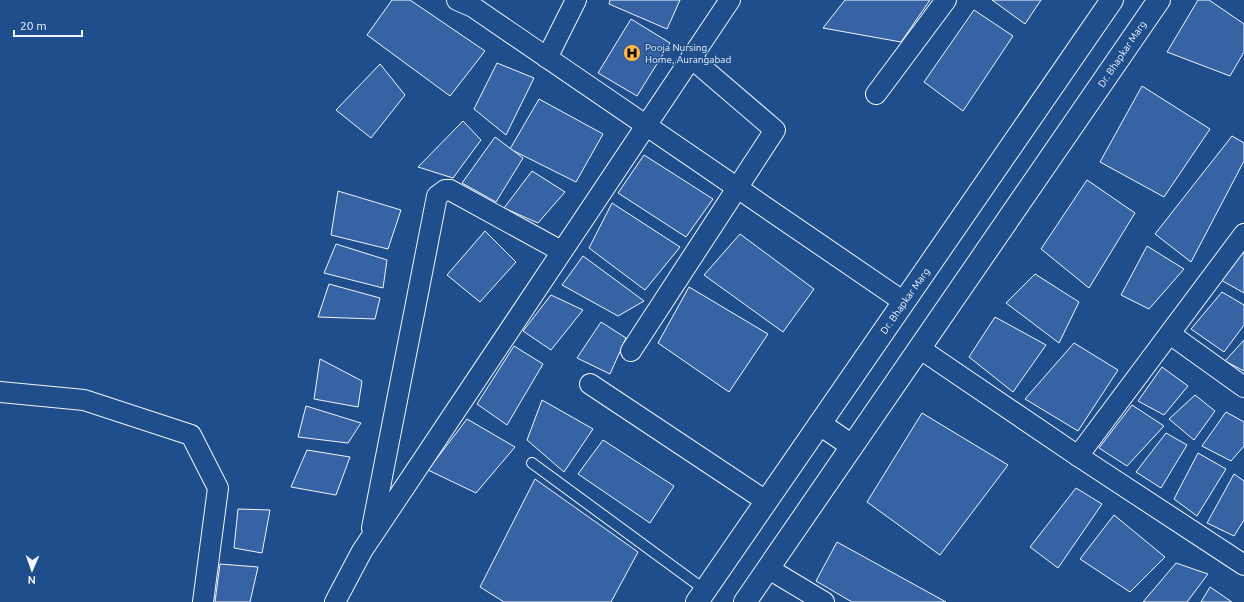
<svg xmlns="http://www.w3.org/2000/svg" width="1244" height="602" viewBox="0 0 1244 602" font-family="Ubuntu,sans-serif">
	<rect width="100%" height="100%" fill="#1f4e8c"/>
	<g fill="#3563a3" stroke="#f2f6ff">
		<polygon points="392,0 410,0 485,51 450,96 367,35"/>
		<polygon points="610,0 680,0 667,29 609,4"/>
		<polygon points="845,0 930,0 901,42 823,28"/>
		<polygon points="992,0 1041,0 1025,24"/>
		<polygon points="1198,0 1209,0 1244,24 1244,52 1230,76 1167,52"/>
		<polygon points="974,10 1013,36 963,111 924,82"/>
		<polygon points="631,19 670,43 637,96 598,73"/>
		<polygon points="497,63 534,78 506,135 474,109"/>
		<polygon points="380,64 405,95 371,138 336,110"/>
		<polygon points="1142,86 1210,129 1164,197 1100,162"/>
		<polygon points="539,99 603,134 576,182 510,149"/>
		<polygon points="463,121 481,140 453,178 418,167"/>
		<polygon points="1232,136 1244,143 1244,161 1191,262 1155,234"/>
		<polygon points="495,137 523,158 496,202 462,183"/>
		<polygon points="644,155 713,199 686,237 618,193"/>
		<polygon points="532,171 565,192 538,223 504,208"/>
		<polygon points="1087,180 1135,213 1089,288 1041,249"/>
		<polygon points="338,191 401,210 388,249 331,235"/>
		<polygon points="612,203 680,247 645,290 589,248"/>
		<polygon points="485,231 516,262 480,302 447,275"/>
		<polygon points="740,234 814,289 783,332 704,275"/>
		<polygon points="336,244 387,260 383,288 324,273"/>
		<polygon points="1147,246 1184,269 1149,309 1121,295"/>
		<polygon points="1244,249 1244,293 1221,280"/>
		<polygon points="583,256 644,301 618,316 562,285"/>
		<polygon points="1035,274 1079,302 1059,343 1006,303"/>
		<polygon points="329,284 380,298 375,319 318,317"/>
		<polygon points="689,287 768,334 729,392 658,343"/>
		<polygon points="1222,292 1244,305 1244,325 1224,352 1191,329"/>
		<polygon points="551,295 583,310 551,350 523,331"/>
		<polygon points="995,317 1046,345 1013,392 969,357"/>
		<polygon points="601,322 626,338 610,374 577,358"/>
		<polygon points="1244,340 1244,371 1225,361"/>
		<polygon points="1074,343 1118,370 1078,431 1025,399"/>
		<polygon points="514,346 543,364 507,425 477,404"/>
		<polygon points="320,359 362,381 358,407 314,399"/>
		<polygon points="1162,367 1188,386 1164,415 1138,401"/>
		<polygon points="1195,395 1215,411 1194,440 1169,419"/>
		<polygon points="542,400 593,429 564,472 527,440"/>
		<polygon points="1132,405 1164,426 1127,466 1099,448"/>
		<polygon points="306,406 361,423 348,443 298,437"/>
		<polygon points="1226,412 1244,422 1244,446 1231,461 1202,446"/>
		<polygon points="922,413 1008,465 940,555 867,502"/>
		<polygon points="467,419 515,447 476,493 428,470"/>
		<polygon points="1166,433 1187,445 1161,488 1136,472"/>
		<polygon points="603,440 674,486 650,523 578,474"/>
		<polygon points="307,450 350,457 336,495 291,487"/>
		<polygon points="1198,453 1226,469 1197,516 1174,499"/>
		<polygon points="1234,474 1244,481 1244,520 1234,536 1207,523"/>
		<polygon points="535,479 638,552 611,602 504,602 480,587"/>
		<polygon points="1076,488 1102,504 1058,568 1030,547"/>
		<polygon points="238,509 270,510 262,553 234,548"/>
		<polygon points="1114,515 1165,557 1130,592 1080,559"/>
		<polygon points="837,542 946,602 852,602 816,581"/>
		<polygon points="1176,563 1208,574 1187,602 1143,602"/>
		<polygon points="220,564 258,567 250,602 215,602"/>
		<polygon points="1210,587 1232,602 1201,602"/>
	</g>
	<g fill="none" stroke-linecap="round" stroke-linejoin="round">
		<defs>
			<polyline id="service" points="532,463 705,590"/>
			<g id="minor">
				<polyline points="457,0 473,7 904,302"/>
				<polyline points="547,58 576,0"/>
				<polyline points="876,94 946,0"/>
				<polyline points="1170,334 1244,387"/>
				<polyline points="919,348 1078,456 1244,565"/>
				<polyline points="631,351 775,130 691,58"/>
				<polyline points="590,384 766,501"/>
				<polyline points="0,392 84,400 191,435 218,488 203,602"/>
				<polyline points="1078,456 1244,234"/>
				<polyline points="372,528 437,196 445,190 450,190 561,251"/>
				<polyline points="769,569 824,602"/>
				<polyline points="335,602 362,551 730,0"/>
			</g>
			<g id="secondary">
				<polyline points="820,424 852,446"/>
				<polyline points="697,602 1112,0"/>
				<polyline points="745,602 1159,0"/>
			</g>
		</defs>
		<use href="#service" stroke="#f2f6ff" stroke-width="12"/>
		<use href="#minor" stroke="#f2f6ff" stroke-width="22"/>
		<use href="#secondary" stroke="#f2f6ff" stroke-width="24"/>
		<use href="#service" stroke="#1f4e8c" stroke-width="10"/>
		<use href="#minor" stroke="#1f4e8c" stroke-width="20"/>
		<use href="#secondary" stroke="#1f4e8c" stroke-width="22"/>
	</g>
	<defs>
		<symbol id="hospital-disc" viewBox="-11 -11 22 22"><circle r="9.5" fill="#ffb74d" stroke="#1f4e8c"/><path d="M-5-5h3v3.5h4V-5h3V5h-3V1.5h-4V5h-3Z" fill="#111"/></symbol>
	</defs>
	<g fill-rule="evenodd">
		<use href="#hospital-disc" x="622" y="43" width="20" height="20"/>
	</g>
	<g text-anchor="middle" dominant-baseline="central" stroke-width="3" stroke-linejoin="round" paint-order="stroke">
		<g font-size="10" fill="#f2f6ff" stroke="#1f4e8c" text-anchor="start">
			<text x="645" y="47">Pooja Nursing<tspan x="645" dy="12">Home, Aurangabad</tspan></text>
		</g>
		<g font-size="10" fill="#f2f6ff" stroke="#1f4e8c">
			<text transform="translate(1122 54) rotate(-56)">Dr. Bhapkar Marg</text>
			<text transform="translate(905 301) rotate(-55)">Dr. Bhapkar Marg</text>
		</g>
	</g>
	<g transform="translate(32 570) rotate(182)" stroke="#1f4e8c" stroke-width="3" paint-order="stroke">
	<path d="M0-3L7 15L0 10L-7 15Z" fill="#f2f6ff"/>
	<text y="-6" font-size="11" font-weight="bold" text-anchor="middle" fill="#f2f6ff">N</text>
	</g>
	<path d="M14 30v6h68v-6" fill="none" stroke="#f2f6ff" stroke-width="2"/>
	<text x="20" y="30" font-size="12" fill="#f2f6ff" stroke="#1f4e8c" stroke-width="3" paint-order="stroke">20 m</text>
</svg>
